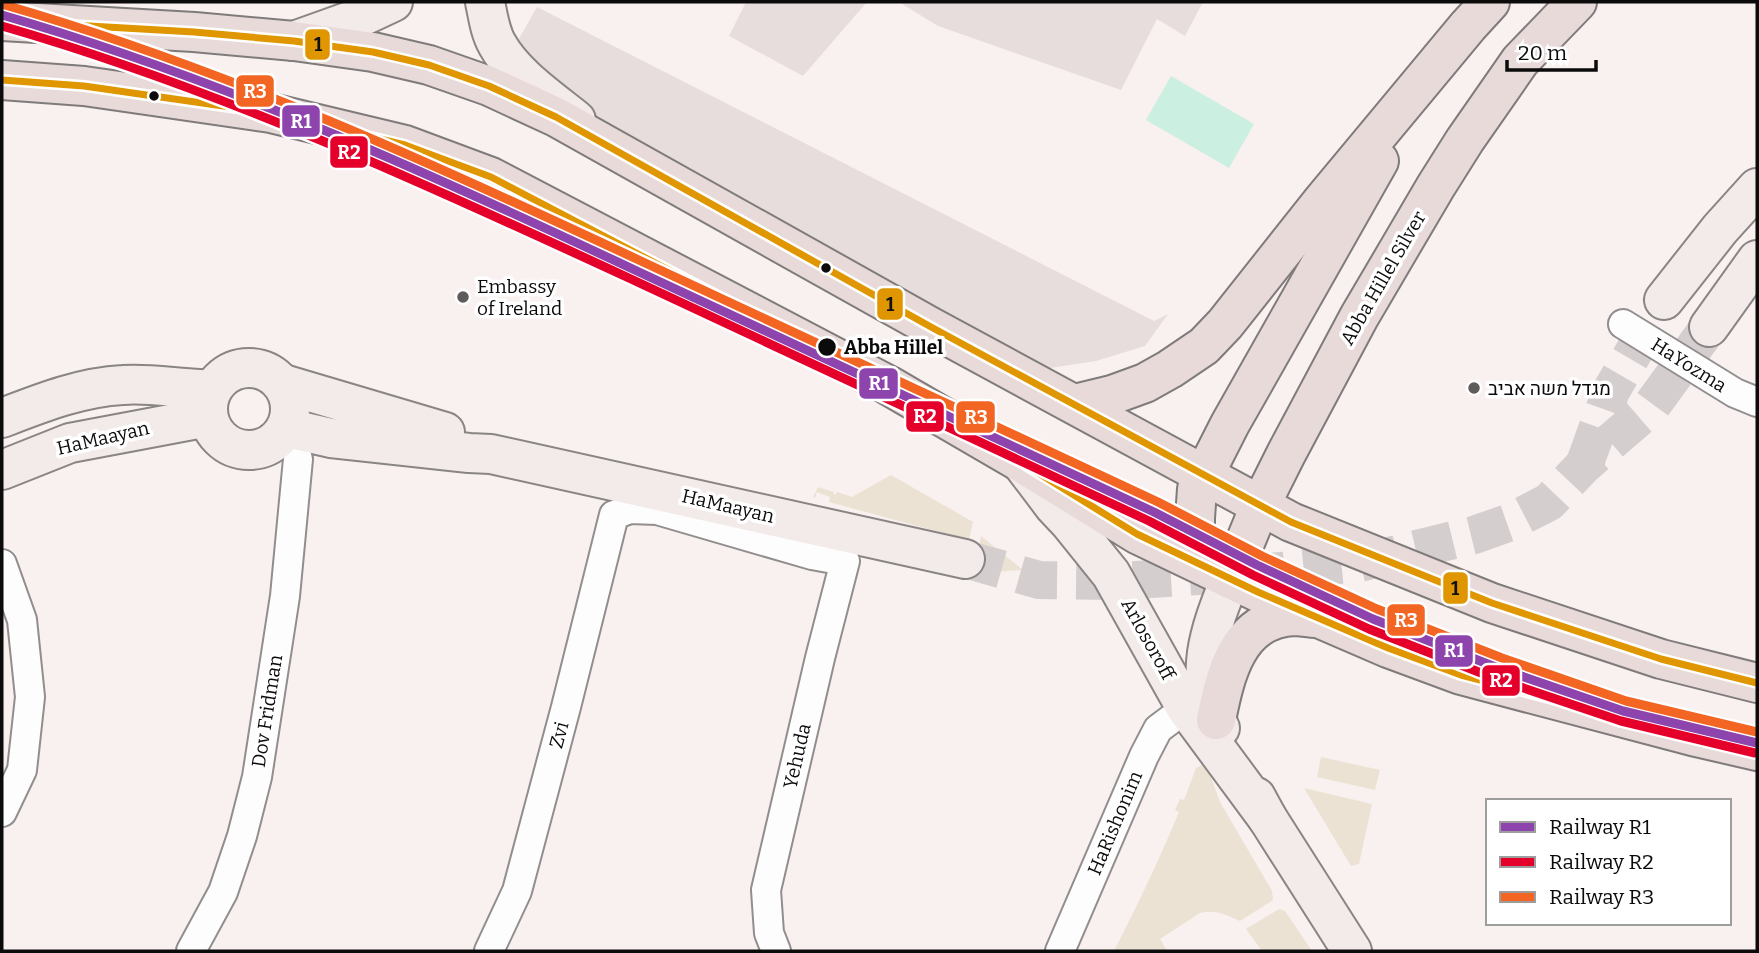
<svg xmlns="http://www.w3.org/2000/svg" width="1759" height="953" viewBox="0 0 1759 953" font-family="Bitter,Heebo,serif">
	<rect width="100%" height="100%" fill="#f9f0f0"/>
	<g fill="#ece2d3">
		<polygon points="891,475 973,522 969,540 829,502 830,497 817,492 815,498 813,497 818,487 834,492 833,493 835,495 837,492 852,497"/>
		<polygon points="981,536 1023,570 974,573"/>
		<polygon points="1321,757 1380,770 1375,790 1317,777"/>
		<path d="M1202 765 1206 767 1209 772 1220 802 1272 891 1273 900 1240 921C1227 915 1215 909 1200 913L1160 939 1166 949 1163 951H1114C1137 906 1159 860 1179 812L1175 810 1180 799 1184 800 1196 768Z"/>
		<polygon points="1304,788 1372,804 1359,864 1351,866"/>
		<polygon points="1279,909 1285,911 1312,951 1262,951 1246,929"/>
	</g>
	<g fill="#e8dddd">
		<polygon points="746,2 867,2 803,76 729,36"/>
		<polygon points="899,2 1203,2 1185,36 1157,19 1121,90 938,26"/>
		<polygon points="537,7 1154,321 1168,314 1145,346 1096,361 1017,373 777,242 507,60"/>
	</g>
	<polygon fill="#cbefe0" points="1171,76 1254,124 1229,168 1146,120"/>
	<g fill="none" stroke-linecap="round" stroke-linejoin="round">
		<g stroke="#d5cece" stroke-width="38" stroke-dasharray="38 19" stroke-linecap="butt">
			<polyline points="1585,463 1611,391 1664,300"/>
			<polyline points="965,559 1039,580 1119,581 1281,571 1360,563 1474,535 1508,523 1549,502 1584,465 1650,408 1709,327"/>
		</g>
		<defs>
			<g id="street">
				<polyline points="1623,324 1735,393 1757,402"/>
				<polyline points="2,564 22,620 30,697 22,770 2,812"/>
				<polyline points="191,951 223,892 242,836 257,777 285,596 298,459"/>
				<polyline points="489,951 517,891 566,707 614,515 630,509 657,510 812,555 845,561 820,658 766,890 769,933 776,951"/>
				<polyline points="1060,951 1144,756 1158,729 1186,708"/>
			</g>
			<g id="secondary">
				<path d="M485 2C488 16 490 32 497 44 513 74 550 99 576 120"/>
				<polyline points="294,41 361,17 393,2"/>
				<polyline points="1664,300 1720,229 1757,188"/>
				<polyline points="1709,327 1757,260"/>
				<circle cx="249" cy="409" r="41"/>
				<polyline points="283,384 445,432"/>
				<path d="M2 418C41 403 81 387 123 385 148 383 175 388 200 389L211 391"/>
				<polyline points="287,428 331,438 469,453 491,454 965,559"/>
				<polyline points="1023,465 1054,506 1070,523 1111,574 1186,708 1268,819"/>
				<polyline points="2,470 70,443 208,417"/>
				<path d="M1220 728C1192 675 1210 630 1230 579"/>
				<polyline points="1256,797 1268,819 1352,951"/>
			</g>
			<g id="primary">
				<polyline points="2,21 194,32 294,41 373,52 429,65 489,86 556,117 931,327 1291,522 1492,603 1661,659 1757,683"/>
				<polyline points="2,80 84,86 271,113 405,145 491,177 888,385 1022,463 1137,534 1258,592 1388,648 1461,675 1692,736 1757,751"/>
				<polyline points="1075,404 1112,395 1145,383 1170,369 1204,346 1225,324 1320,204 1468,26 1490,2"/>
				<polyline points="1226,575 1208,555 1201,543 1195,530 1195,518 1197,489 1230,424 1379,161"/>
				<polyline points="1230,579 1260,506 1286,454 1359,317 1436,186 1465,140 1520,61 1577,2"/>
				<path d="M1216 720C1225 675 1237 619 1294 616 1301 616 1309 618 1316 618"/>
			</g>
		</defs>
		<use href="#street" stroke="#928e8e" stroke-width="32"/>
		<use href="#secondary" stroke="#898585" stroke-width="42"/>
		<use href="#primary" stroke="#7f7b7b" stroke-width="42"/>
		<use href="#street" stroke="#fefdfd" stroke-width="28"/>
		<use href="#secondary" stroke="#f3ebe9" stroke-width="38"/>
		<use href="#primary" stroke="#e9dada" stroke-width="38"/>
		<defs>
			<g id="bus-1">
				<polyline points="2,21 194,32 294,41 373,52 429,65 489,86 556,117 931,327 1291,522 1492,603 1661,659 1757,683"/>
				<polyline points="2,80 84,86 271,113 405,145 491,177 888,385 1022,463 1137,534 1258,592 1388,648 1461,675 1692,736 1757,751"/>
			</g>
		</defs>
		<use href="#bus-1" stroke="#fff" stroke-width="12"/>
		<use href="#bus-1" stroke="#df9601" stroke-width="7"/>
		<defs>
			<path id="rail-1" d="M2 15C223 79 431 174 639 272 811 352 982 432 1154 512L1257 565 1373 619 1498 668 1623 711 1757 743"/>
			<path id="rail-2" d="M2 26C220 89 426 184 631 279 804 360 977 441 1149 521L1253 575 1369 629 1494 678 1621 721 1755 753"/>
			<path id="rail-3" d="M5 5C227 69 434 164 643 262 815 342 987 422 1158 502L1262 556 1377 609 1502 658 1626 701 1757 732"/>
		</defs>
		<use href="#rail-1" stroke="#fff" stroke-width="14"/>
		<use href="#rail-2" stroke="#fff" stroke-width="14"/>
		<use href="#rail-3" stroke="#fff" stroke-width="14"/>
		<use href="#rail-1" stroke="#8e44ad" stroke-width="9"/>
		<use href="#rail-2" stroke="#e4002b" stroke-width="9"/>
		<use href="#rail-3" stroke="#f26522" stroke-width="9"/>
	</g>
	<g fill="#0b0b0b" stroke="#fff" stroke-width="2.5">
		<circle cx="154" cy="96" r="6"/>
		<circle cx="826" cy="268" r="6"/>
		<circle cx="827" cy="347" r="10"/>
	</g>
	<g fill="#5e5b5b" stroke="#fff" stroke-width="2.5">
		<circle cx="463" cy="297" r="7"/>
		<circle cx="1474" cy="388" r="7"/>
	</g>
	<g text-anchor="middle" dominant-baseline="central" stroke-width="7" stroke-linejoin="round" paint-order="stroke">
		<g font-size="19" fill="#0b0b0b" stroke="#fff">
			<text transform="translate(1383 278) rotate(-60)">Abba Hillel Silver</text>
			<text transform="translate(1689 365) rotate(32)">HaYozma</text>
			<text transform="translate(103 438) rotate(-13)">HaMaayan</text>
			<text transform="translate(728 506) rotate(13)">HaMaayan</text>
			<text transform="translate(1148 639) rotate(61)">Arlosoroff</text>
			<text transform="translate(267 711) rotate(-81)">Dov Fridman</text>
			<text transform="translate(559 735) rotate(-75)">Zvi</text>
			<text transform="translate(797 756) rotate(-77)">Yehuda</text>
			<text transform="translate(1115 823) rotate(-67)">HaRishonim</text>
		</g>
		<g font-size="19" fill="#0b0b0b" stroke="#fff" text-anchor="start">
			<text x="477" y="286">Embassy<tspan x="477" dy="22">of Ireland</tspan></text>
			<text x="1488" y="388">מגדל משה אביב</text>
		</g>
		<g font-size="19" font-weight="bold" fill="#0b0b0b" stroke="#fff" text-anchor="start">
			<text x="844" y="347">Abba Hillel</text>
		</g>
	</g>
	<g stroke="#fff" stroke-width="2.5">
		<rect x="304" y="28" width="27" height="33" rx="7" fill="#df9601"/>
		<rect x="235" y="74" width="40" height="34" rx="7" fill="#f26522"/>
		<rect x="281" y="104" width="40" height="34" rx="7" fill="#8e44ad"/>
		<rect x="329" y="135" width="40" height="34" rx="7" fill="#e4002b"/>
		<rect x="876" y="287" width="28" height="34" rx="7" fill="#df9601"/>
		<rect x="858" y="367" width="41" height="33" rx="7" fill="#8e44ad"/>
		<rect x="905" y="400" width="40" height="33" rx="7" fill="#e4002b"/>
		<rect x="955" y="400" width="41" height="34" rx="7" fill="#f26522"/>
		<rect x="1442" y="571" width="27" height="34" rx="7" fill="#df9601"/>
		<rect x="1386" y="603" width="40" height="34" rx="7" fill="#f26522"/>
		<rect x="1434" y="634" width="40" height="34" rx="7" fill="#8e44ad"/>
		<rect x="1481" y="664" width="40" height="33" rx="7" fill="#e4002b"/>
	</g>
	<g font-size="19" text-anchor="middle" font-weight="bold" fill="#fff">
		<text x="255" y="98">R3</text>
		<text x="301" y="128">R1</text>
		<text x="349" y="159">R2</text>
		<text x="879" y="390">R1</text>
		<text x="925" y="423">R2</text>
		<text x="976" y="424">R3</text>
		<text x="1406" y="627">R3</text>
		<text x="1454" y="657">R1</text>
		<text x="1501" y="687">R2</text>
	</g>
	<g font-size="19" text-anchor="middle" font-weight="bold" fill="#111">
		<text x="318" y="51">1</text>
		<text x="890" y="311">1</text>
		<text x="1455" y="595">1</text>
	</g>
	<rect width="1759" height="953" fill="none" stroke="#0b0b0b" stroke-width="7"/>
	<rect x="1486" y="799" width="245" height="126" fill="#ffffff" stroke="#9d9d9d" stroke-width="2"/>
	<rect x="1500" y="822" width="35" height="10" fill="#8e44ad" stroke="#9d9d9d" stroke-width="2"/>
	<text x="1549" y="834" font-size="21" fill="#0b0b0b">Railway R1</text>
	<rect x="1500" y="857" width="35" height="10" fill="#e4002b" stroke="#9d9d9d" stroke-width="2"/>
	<text x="1549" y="869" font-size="21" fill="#0b0b0b">Railway R2</text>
	<rect x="1500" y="892" width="35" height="10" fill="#f26522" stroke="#9d9d9d" stroke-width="2"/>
	<text x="1549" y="904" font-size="21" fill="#0b0b0b">Railway R3</text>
	<path d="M1507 60v10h89v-10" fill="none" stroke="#0b0b0b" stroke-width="3.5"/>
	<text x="1518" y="60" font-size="21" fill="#0b0b0b" stroke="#ffffff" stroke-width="5" paint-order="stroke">20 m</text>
</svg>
